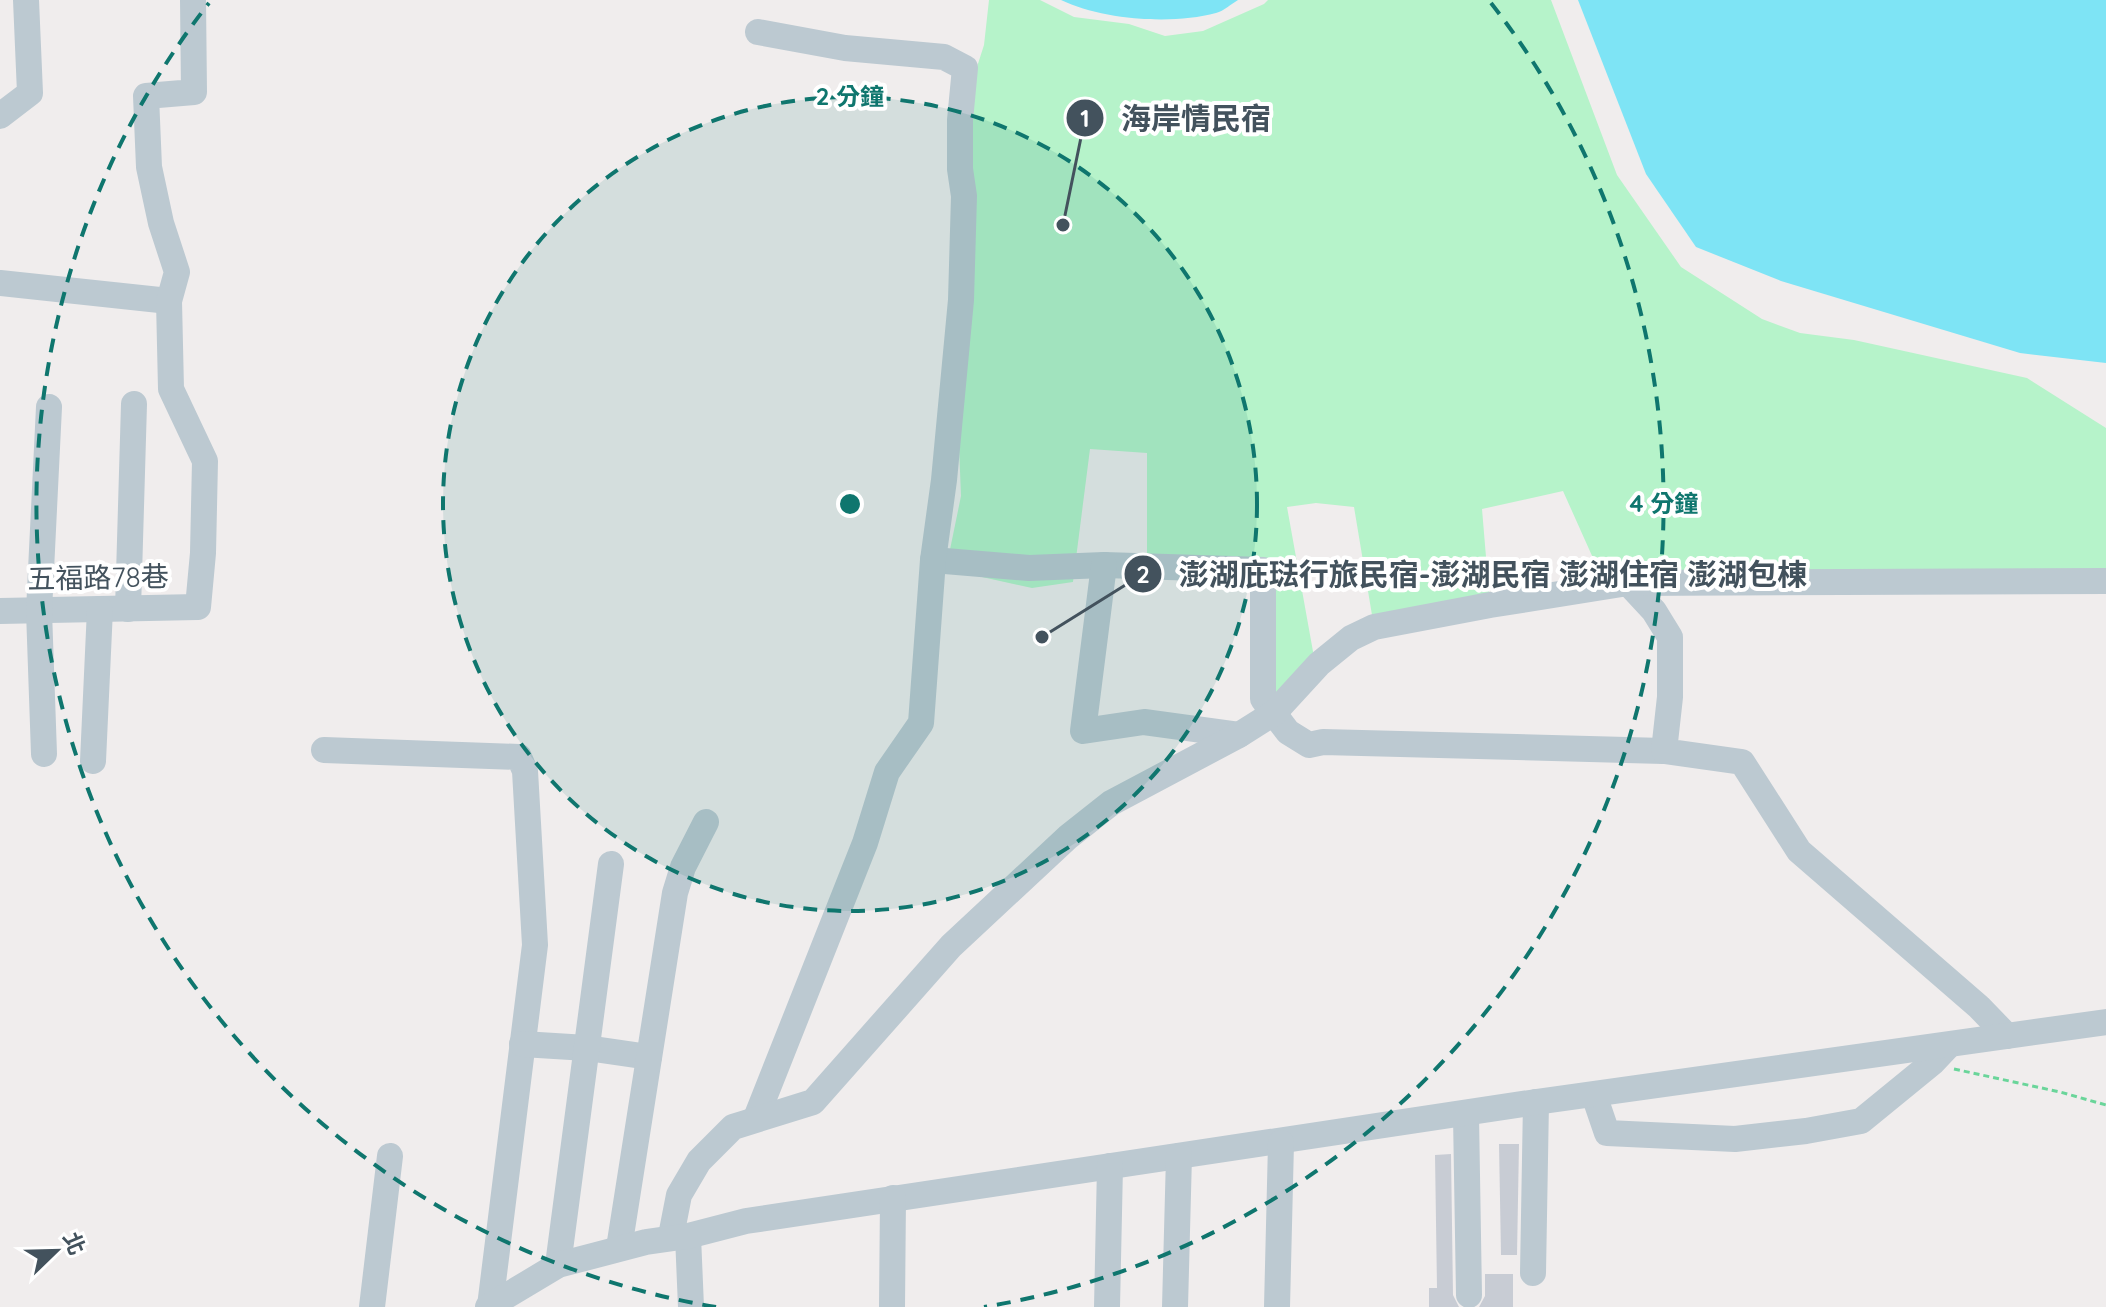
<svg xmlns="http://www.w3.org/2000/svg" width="2106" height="1307" viewBox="0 0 2106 1307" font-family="Quicksand,'Noto Sans TC',sans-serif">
	<rect width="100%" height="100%" fill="#f0eded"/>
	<polygon fill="#b6f3ca" points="989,0 1040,0 1074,17 1129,24 1165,36 1203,31 1264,4 1268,0 1551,0 1617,175 1681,267 1762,319 1800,333 1854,340 2027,378 2106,428 2106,578 1606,587 1563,491 1482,509 1490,605 1374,627 1354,507 1316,503 1287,507 1314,657 1255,716 1251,586 1147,575 1147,453 1090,449 1073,582 1032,588 946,569 961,496 958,421 967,98 984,45"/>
	<g fill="#7ee4f5">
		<path d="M1061 0H1238C1231 4 1224 11 1216 13 1172 25 1103 20 1061 0Z"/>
		<polygon points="1578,0 2106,0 2106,363 2020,353 1781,281 1696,247 1646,174"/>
	</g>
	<g fill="#c8ccd4">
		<polygon points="1499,1144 1519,1144 1517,1255 1501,1255"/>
		<polygon points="1451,1154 1453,1295 1459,1307 1429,1307 1429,1288 1437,1288 1435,1155"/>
		<polygon points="1485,1274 1513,1274 1513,1307 1479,1307 1485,1296"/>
	</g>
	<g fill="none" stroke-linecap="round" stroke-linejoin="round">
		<polyline stroke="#6ad59a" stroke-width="3" stroke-dasharray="6 4" stroke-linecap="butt" points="1954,1069 2060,1092 2106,1105"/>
		<g stroke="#bcc9d1" stroke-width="26">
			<polyline points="0,116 30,93 26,0"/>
			<polyline points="0,283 169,301"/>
			<polyline points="933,560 1029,568 1104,565 1263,570 1263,699 1288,732 1309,745 1323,742 1664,751"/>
			<polyline points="1104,565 1083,731 1144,722 1239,735"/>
			<polyline points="1628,583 1654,611 1670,637 1670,697 1664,751 1742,762 1799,851 1979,1007 2007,1036"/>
			<polyline points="128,609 134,404"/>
			<polyline points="0,611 198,607 203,553 205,461 171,389 169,301 177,272 161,223 149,167 146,96 194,92 193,0"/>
			<polyline points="324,750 519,757 525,771 535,945 490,1306"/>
			<polyline points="44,754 39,611 49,407"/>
			<polyline points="93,761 100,609"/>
			<polyline points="522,1044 587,1048 649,1057"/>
			<polyline points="1594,1095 1607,1133 1735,1139 1806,1131 1861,1121 1932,1063 1949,1045"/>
			<polyline points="1466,1115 1469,1295"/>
			<polyline points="756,1118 865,843 887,772 921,723 933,560 944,480 961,300 964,196 960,169 960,120 965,68 944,57 845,48 758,32"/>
			<polyline points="671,1236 679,1195 699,1161 733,1127 813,1102 951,946 1068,837 1111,803 1239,735 1274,713 1319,664 1351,638 1374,627 1490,605 1628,583 2106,581"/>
			<polyline points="688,1236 691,1307"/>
			<polyline points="619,1248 675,893 683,867 706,822"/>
			<polyline points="558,1265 611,864"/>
			<polyline points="1533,1273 1536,1102"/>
			<polyline points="372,1307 390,1156"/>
			<polyline points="488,1307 558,1265 646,1242 688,1236 746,1221 1536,1102 2106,1022"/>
			<polyline points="892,1307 893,1198"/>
			<polyline points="1107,1307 1110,1166"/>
			<polyline points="1175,1307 1179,1156"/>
			<polyline points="1277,1307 1281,1143"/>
		</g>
	</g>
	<circle cx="850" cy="504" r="407" fill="#0f766e" fill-opacity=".12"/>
	<g fill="none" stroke="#0f766e" stroke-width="4" stroke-dasharray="14 10">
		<circle cx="850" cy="504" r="407"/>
		<path d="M716 1307A814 814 0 0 1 209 3M1491 3A814 814 0 0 1 984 1307"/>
	</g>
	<g text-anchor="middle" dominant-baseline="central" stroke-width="8" stroke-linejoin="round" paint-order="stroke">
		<g font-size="28" fill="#43525d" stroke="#fff">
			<text transform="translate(98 577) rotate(-1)">五福路78巷</text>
		</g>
	</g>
	<circle cx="850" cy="504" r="12" fill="#0f766e" stroke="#fff" stroke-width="4"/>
	<g font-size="24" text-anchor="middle" font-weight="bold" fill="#0f766e" stroke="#fff" stroke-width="8" stroke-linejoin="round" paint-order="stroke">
		<text x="850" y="105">2 分鐘</text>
		<text x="1664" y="512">4 分鐘</text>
	</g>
	<path fill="none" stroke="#43525d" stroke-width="3" d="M1063 225L1085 118M1042 637L1143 574"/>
	<g fill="#43525d" stroke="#fff" stroke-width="3">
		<circle cx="1063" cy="225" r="8"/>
		<circle cx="1042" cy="637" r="8"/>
		<circle cx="1085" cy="118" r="20"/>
		<circle cx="1143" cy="574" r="20"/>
	</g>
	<g font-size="24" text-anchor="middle" font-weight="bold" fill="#fff">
		<text x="1085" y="127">1</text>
		<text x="1143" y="583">2</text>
	</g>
	<g font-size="30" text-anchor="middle" font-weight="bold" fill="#43525d" stroke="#fff" stroke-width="8" stroke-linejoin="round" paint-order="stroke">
		<text x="1196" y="129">海岸情民宿</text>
		<text x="1493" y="585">澎湖庇琺行旅民宿-澎湖民宿 澎湖住宿 澎湖包棟</text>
	</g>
	<g transform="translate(56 1251) rotate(67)" stroke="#ffffff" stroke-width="6" paint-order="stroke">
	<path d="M0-6L14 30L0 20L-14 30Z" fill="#43525d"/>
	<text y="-12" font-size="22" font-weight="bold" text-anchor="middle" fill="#43525d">北</text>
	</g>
</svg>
